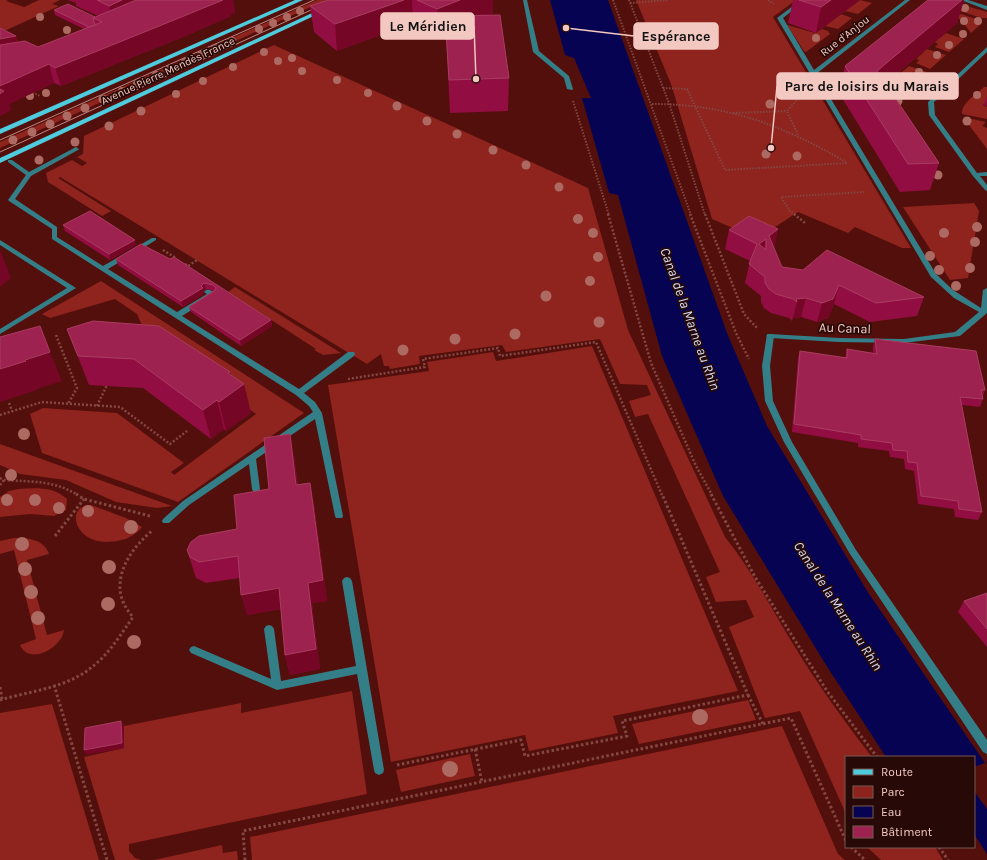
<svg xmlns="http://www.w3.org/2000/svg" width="987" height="860" viewBox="0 0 987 860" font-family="Karla,sans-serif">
	<rect width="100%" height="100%" fill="#530f0b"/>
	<g fill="#8f231d">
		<polygon points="0,0 8,0 6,1 24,7 39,0 60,0 52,4 59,6 0,33"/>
		<polygon points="317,0 326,0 0,148 0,142"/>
		<polygon points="636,0 796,0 773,17 911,248 902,248 855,227 848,233 798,212 769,231 735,229 712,219 671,84"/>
		<polygon points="860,0 872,3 858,14 845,11"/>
		<polygon points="946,0 987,12 987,18 982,18 936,4"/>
		<polygon points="943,8 979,20 981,24 971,33 961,20"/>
		<polygon points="841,14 852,18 838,29 825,26"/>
		<polygon points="787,25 815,33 822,29 828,31 830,34 806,52 804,51"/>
		<polygon points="946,33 964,39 949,52 935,47 938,44 935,42"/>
		<path d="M274 45 588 188 628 330 725 537C752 570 772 610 795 647 818 685 845 722 872 757H846V814L800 711 765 718 729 627 754 617 746 600 716 602 706 577 720 572 648 414 635 417 629 401 651 395 647 385 620 384 600 339 506 352 502 345 419 356 420 364 390 369 389 366H384L381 354 367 364 60 177 58 178 111 211 102 216 48 182 46 173 72 160 82 166 87 163 77 157 83 154 84 136Z"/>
		<polygon points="927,49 946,55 930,69 916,63 919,60 916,59"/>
		<polygon points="909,66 927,72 911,86 896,81 900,78 897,76"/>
		<path d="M984 87H987V101L983 105 987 107V119L962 114C961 103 977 94 984 87Z"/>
		<polygon points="963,117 986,122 982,126 987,128 987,149"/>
		<polygon points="974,203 979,211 968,278 950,280 903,207"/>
		<polygon points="101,281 304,413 178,502 42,453 30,414 43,408 117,413 184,463 171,472 174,475 256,414 169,353 143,328 137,314 115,299 50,318 42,314"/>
		<polygon points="235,287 341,353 323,355 314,350 316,349 228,292"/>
		<polygon points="592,346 738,691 613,716 618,733 529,751 525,735 391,762 328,385 429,371 427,362 493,352 496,361"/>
		<polygon points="0,444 172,506 157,508 116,502 66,480 20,474 0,465"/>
		<path d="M18 489C35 488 53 486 67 499L66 510 54 516 30 514 0 517V497L9 491Z"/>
		<path d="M91 505 126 518 142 527C138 533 128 539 121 540 76 552 62 505 91 505Z"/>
		<path d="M14 538C28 538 44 539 49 554L27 560 47 635 64 630C62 648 29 666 20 645L36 639 14 550 0 554V541Z"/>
		<polygon points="352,691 367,794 129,844 129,851 135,858 141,860 115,860 84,757 124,748 124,726 241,703 241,713"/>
		<polygon points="748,700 756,720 639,744 632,724"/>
		<polygon points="52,704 99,860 0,860 0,713"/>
		<polygon points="782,726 838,854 845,860 252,860 250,837"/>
		<polygon points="470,754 475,776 401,792 396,770"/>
		<polygon points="222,845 223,853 237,851 238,860 154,860"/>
		<polygon points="867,847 935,847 943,860 881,860"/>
	</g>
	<g fill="#060352">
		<polygon points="550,0 608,0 727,333 767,426 869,594 985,763 974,767 974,757 886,757 826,665 723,496 662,356 618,195 609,193 582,98 591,98 574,58 565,55"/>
		<polygon points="974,791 987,809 987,854 974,834"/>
	</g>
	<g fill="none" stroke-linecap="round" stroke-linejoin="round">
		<g stroke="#844843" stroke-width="2" stroke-dasharray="1.5 1.5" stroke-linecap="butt">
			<polyline points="613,0 691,215"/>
			<polyline points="629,0 669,103 705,215"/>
			<polyline points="768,0 774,4"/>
			<polyline points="630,3 668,0"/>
			<polyline points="663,88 687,89 725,170 848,163"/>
			<polyline points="30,91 40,96"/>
			<polyline points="573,101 609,215"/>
			<path d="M652 104C727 104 782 125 846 162"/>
			<polyline points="733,113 787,111"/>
			<polyline points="798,135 787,111 797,100 808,96"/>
			<polyline points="795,215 790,211 781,197 865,192"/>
		</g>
		<g stroke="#844843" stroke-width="2.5" stroke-dasharray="2 2" stroke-linecap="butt">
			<polyline points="608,214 651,363 696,466 712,495"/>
			<polyline points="690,214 736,333 749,359"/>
			<polyline points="705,214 744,314 757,328"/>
			<polyline points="794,214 805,223"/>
			<polyline points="163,250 176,258"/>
			<polyline points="185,264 188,266 197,260"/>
			<polyline points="56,335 77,388 68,404"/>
			<polyline points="348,379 425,367 423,359 498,348 500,356 596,342 662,495"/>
			<polyline points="9,403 12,411"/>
			<polyline points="97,406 107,385"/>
			<polyline points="0,415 42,402 120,407 170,444 187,431"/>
			<path d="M0 478 4 480C32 482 53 480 78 495"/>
			<polyline points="0,485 4,480"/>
		</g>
		<g stroke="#844843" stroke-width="3" stroke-dasharray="2.5 2.5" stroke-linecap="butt">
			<polyline points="76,494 84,499 150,516"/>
			<polyline points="711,494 755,577 827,691 877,757"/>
			<polyline points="55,536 84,499"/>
			<polyline points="54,685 107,860"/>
			<polyline points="0,687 2,699"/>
			<polyline points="748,695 763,724"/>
			<path d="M0 700C30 691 67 688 92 667 109 654 121 634 133 617 105 587 127 551 153 530"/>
			<polyline points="475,749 482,782"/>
			<polyline points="397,765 521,740 525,756 627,736 622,721 748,695 662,494"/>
			<polyline points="851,847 865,860"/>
			<polyline points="939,847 948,860"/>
			<polyline points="245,860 243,831 791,718 846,841"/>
		</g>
		<g fill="#347e88" fill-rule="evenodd">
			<polygon points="523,0 527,0 539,51 569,76 573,89 572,90 567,89 564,78 533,52"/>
			<path d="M76 147 79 149 78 150 31 176 15 199 57 227V237L103 266 152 238H156V240L108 269 177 312 207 294 204 292 206 290C209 289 213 291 216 294L214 296 182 316 299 389 348 352H354L355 354 354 356 304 393 315 402 322 413 343 516 342 518H336L335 516 315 419 256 459 260 489 259 491H253L252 489 249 464 189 505 169 523H163L162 521 163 519 183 501 313 412 309 406 296 395 52 239V229L9 201 8 200 26 175 8 162V160H12L29 172Z"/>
			<polygon points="0,240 76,288 0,334 0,329 67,288 0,245"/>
			<polygon points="767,334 773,334 774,336 770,366 773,401 792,442 856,550 987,740 987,754 983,752 850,554 784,442 765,401 762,366"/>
			<polygon points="347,577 350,578 352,581 384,770 383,773 379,775 375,773 374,770 357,674 277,690 191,653 189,650 191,647 194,646 271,679 264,629 266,626 269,625 272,626 274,629 281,681 356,666 342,581 344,578"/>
		</g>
		<g fill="#347e88" fill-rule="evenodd">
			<polygon points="801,0 806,0 783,18 814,70 905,0 910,0 816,74 936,274 953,290 981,308 983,290 987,288 987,313 960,336 904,343 839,342 770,338 766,336 770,334 839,338 904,339 955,332 979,312 954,298 931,277 777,18"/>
			<polygon points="961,0 968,0 987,6 987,10"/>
			<polygon points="987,47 987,52 934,102 935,115 977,173 987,172 987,176 980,176 987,185 987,191 985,190 973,176 929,115 928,102"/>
		</g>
		<g fill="#4ecbdd" fill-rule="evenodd">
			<polygon points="295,0 303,0 0,134 0,129"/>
			<polygon points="340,0 348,0 0,163 0,158"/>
		</g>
		<g stroke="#bc8882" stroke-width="1">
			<polyline points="0,140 314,0"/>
			<polyline points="0,152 333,0"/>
		</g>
	</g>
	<g fill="#ac6a62">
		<circle cx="965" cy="8" r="4"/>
		<circle cx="300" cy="11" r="4"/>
		<circle cx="40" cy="17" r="4"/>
		<circle cx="287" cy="17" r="4"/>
		<circle cx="964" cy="21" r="4"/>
		<circle cx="978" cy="21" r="4"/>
		<circle cx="273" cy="23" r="4"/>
		<circle cx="259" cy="29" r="4"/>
		<circle cx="67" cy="30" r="4"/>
		<circle cx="963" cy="34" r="4"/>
		<circle cx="816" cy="38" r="4"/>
		<circle cx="232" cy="41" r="4"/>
		<circle cx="949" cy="45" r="4"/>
		<circle cx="215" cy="48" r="4"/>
		<circle cx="264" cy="52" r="4"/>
		<circle cx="201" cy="55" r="4"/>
		<circle cx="937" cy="55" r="4"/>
		<circle cx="292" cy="58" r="4"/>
		<circle cx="278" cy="61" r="4"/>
		<circle cx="185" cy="62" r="4"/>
		<circle cx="233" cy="67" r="4"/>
		<circle cx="169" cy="69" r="4"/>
		<circle cx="302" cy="71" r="4"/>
		<circle cx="919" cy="72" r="4"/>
		<circle cx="156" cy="75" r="4"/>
		<circle cx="337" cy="80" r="4"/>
		<circle cx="203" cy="81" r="4"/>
		<circle cx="137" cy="84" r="4"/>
		<circle cx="122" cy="91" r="4"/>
		<circle cx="46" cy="93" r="4"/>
		<circle cx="368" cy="93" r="4"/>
		<circle cx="176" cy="94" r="4"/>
		<circle cx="977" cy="95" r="4"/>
		<circle cx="30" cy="96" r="4"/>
		<circle cx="103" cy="99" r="4.5"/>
		<circle cx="898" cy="101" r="4.5"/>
		<circle cx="770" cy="104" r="4.5"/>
		<circle cx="397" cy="106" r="4.5"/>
		<circle cx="85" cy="108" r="4.5"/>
		<circle cx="141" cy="111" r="4.5"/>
		<circle cx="67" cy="116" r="4.5"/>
		<circle cx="427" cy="121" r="4.5"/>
		<circle cx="967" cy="121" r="4.5"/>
		<circle cx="50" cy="124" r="4.5"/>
		<circle cx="109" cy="126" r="4.5"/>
		<circle cx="32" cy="132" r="4.5"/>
		<circle cx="457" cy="134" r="4.5"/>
		<circle cx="13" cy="140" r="4.5"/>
		<circle cx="75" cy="142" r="4.5"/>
		<circle cx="493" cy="150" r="4.5"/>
		<circle cx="766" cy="154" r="4.5"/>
		<circle cx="797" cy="156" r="4.5"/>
		<circle cx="39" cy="160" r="4.5"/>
		<circle cx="526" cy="165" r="4.5"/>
		<circle cx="938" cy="175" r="4.5"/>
		<circle cx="559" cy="187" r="4.5"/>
		<circle cx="578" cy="219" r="5"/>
		<circle cx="977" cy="227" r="5"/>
		<circle cx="593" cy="233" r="5"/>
		<circle cx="944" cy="233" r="5"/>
		<circle cx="975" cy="242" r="5"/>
		<circle cx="930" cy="256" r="5"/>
		<circle cx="598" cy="257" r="5"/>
		<circle cx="970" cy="268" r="5"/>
		<circle cx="939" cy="270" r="5"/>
		<circle cx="590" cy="281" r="5"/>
		<circle cx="956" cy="286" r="5"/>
		<circle cx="546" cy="296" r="5.5"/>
		<circle cx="599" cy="322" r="5.5"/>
		<circle cx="515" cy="334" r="5.5"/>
		<circle cx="455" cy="339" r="5.5"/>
		<circle cx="403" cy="350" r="5.5"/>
		<circle cx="24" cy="434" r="6"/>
		<circle cx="11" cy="475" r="6"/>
		<circle cx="7" cy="500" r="6"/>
		<circle cx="35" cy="500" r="6"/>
		<circle cx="59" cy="508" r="6"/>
		<circle cx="88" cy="511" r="6"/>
		<circle cx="131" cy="527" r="7"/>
		<circle cx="22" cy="544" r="7"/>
		<circle cx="109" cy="567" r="7"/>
		<circle cx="25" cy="569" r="7"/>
		<circle cx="31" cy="592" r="7"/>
		<circle cx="108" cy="604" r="7"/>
		<circle cx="38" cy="618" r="7"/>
		<circle cx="134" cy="642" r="7"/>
		<circle cx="700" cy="717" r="8"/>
		<circle cx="450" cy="769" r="8"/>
	</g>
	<g fill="#920e42">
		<polygon points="68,0 233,0 235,12 231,14 231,16 183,37 61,86 54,83 9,104 11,110 0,116 16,36 18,42 38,47 84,29 55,15 54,10 95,17 98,16 76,6 76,3"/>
		<polygon points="328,0 493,0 493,13 488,15 509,78 508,111 450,113 446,32 438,36 413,23 337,51 314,32 310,6"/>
		<polygon points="793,0 860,0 816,33 788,23"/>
		<polygon points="928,0 964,0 957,23 885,84 939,163 930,190 900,192 839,93 845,66"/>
		<polygon points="987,96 987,106 984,105"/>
		<polygon points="63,225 136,245 110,260 65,231"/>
		<polygon points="778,229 774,248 782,267 924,297 917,316 870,322 834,304 828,318 817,322 801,317 793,318 792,321 789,318 771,313 764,308 761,302 761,296 745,283 750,261 725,249 729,230"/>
		<polygon points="116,259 170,259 271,320 272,326 241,346 191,312 189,307 214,291 206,289 204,291 204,294 183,307 118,265"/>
		<polygon points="67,329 231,375 251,413 226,431 224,429 211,439 143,388 89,385"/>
		<polygon points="875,339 985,390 983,396 983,399 980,407 962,405 982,512 978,520 955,517 954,509 918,504 914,471 905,469 904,459 890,457 889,451 858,447 858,443 792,432 798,358 800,351 845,358 847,349 873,353 873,347"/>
		<polygon points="294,455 298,485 314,504 327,601 312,603 320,669 290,675 285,655 281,609 247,615 240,578 206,583 196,578 187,550 237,529 269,489"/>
		<polygon points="987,593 987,647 958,612 964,601"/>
	</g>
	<g fill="#750626">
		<polygon points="122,0 168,0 113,24 109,6"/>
		<polygon points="222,0 233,0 235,12 231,14 231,16 183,37 61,86 55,68"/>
		<polygon points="404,0 412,0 413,23 337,51 335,24"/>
		<polygon points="460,0 493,0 493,13 446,32 445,16 446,32 438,36 437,9"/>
		<polygon points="831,0 860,0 816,33 821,7"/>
		<polygon points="962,0 964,0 957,23 869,97 877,71"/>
		<polygon points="16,36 22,54 0,58 0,39"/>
		<polygon points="49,64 54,83 9,104 11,110 0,116 0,86"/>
		<polygon points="778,229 774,248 769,236"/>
		<polygon points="766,239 762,257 759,244"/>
		<polygon points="135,240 136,245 110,260 109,254"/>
		<polygon points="0,250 11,278 0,287"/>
		<polygon points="204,283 206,289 204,291 204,294 183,307 181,301 201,286"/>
		<polygon points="839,285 834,304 828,318 817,322 822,303"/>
		<polygon points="806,298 801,317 793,318 797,302 796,299"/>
		<polygon points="271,320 272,326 241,346 240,340"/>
		<polygon points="50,352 62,381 37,389 37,390 0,402 0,369 25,360"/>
		<polygon points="230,372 235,391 244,384 251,413 226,431 219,402 228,373"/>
		<polygon points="217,400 224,429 211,439 203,410"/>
		<polygon points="290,434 294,455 300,506 296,485"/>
		<polygon points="310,483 314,504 327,601 312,603 320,669 290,675 285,655 308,583"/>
		<polygon points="279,588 284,608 247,615 241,595"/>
		<polygon points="121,721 124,726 124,748 86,755 84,750"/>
	</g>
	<g fill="#9d224f" stroke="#aa3c61" fill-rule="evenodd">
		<polygon points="97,0 122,0 109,6"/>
		<polygon points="136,0 223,0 179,18 55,68 49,64 0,86 0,45 25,41 38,47 102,22 93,18"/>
		<polygon points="328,0 404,0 335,24 310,6"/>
		<polygon points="417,0 460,0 437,9"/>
		<polygon points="799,0 831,0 821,7"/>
		<polygon points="928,0 962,0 877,71 939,163 908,164 845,66"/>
		<polygon points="68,4 95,17 93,18 95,25 89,27 54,10"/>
		<polygon points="500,15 509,78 449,80 445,16"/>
		<polygon points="0,28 16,36 0,39"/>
		<polygon points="0,89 4,91 0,94"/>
		<polygon points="90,211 135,240 109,254 63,225"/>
		<path d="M749 216 778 229 769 236 782 267 803 270 827 250 924 297 876 303 839 285 833 299 822 303 806 298 796 299 797 302 793 299 776 294 769 289 765 283V277L749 264 757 244 729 230ZM766 239V250L759 244Z"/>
		<polygon points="141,244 170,259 174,257 271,320 240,340 189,307 214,291 216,288 213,285 204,283 201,286 203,288 181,301 116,259"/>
		<polygon points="93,321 159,326 230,372 228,373 244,384 219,402 217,400 203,410 134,359 78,356 67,329"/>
		<polygon points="40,326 50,352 25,360 26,361 0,369 0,337"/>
		<polygon points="875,339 976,351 985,390 981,390 983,399 960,397 982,512 959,509 958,501 921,496 917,463 908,462 907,451 893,450 892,443 861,439 861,435 794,424 800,351 847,358 847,349 877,354"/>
		<polygon points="290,434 296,485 310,483 323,580 308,583 316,649 285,655 279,588 241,595 238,556 199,562 190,557 187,550 191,542 199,536 237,529 234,495 269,489 264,438"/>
		<polygon points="987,593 987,629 964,601"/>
		<polygon points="121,721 122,743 84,750 85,728"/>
	</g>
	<g text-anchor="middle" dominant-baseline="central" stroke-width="3.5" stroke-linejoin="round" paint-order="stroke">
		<g font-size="11" fill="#f3c8c1" stroke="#270a07">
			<text transform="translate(845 36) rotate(-38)">Rue d'Anjou</text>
			<text transform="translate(168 71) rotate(-25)">Avenue Pierre Mendès France</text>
		</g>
		<g font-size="13" fill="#f3c8c1" stroke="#270a07">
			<text transform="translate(845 328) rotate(2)">Au Canal</text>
		</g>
		<g font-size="14" font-style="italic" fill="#d0dbf6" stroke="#270a07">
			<text transform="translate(690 319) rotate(70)">Canal de la Marne au Rhin</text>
			<text transform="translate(838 606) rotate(57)">Canal de la Marne au Rhin</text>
		</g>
	</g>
	<path fill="none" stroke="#f3c8c1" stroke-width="1.5" d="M476 79L474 26M566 28L634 36M771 148L777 86"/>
	<g fill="#f3c8c1" stroke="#270a07" stroke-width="1.5">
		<circle cx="476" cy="79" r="4"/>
		<circle cx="566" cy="28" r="4"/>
		<circle cx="771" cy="148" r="4"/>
	</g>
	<g fill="#f3c8c1" stroke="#f3c8c1" stroke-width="1.5">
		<rect x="381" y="13" width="93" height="26" rx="4"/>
		<rect x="634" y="23" width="84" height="26" rx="4"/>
		<rect x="777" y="73" width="181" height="26" rx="4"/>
	</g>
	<g font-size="14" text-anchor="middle" font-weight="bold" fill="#111">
		<text x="428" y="31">Le Méridien</text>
		<text x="676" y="41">Espérance</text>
		<text x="867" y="91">Parc de loisirs du Marais</text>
	</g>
	<rect x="845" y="756" width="130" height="92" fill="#270a07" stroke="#795651"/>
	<rect x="853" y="769" width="20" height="6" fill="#4ecbdd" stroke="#795651"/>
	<text x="881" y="776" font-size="12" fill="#f3c8c1">Route</text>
	<rect x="853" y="786" width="20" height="12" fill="#8f231d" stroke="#795651"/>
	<text x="881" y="796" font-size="12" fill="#f3c8c1">Parc</text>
	<rect x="853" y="806" width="20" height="12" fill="#060352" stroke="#795651"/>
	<text x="881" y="816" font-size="12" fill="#f3c8c1">Eau</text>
	<rect x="853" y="826" width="20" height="12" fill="#9d224f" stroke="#795651"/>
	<text x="881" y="836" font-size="12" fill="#f3c8c1">Bâtiment</text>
</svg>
